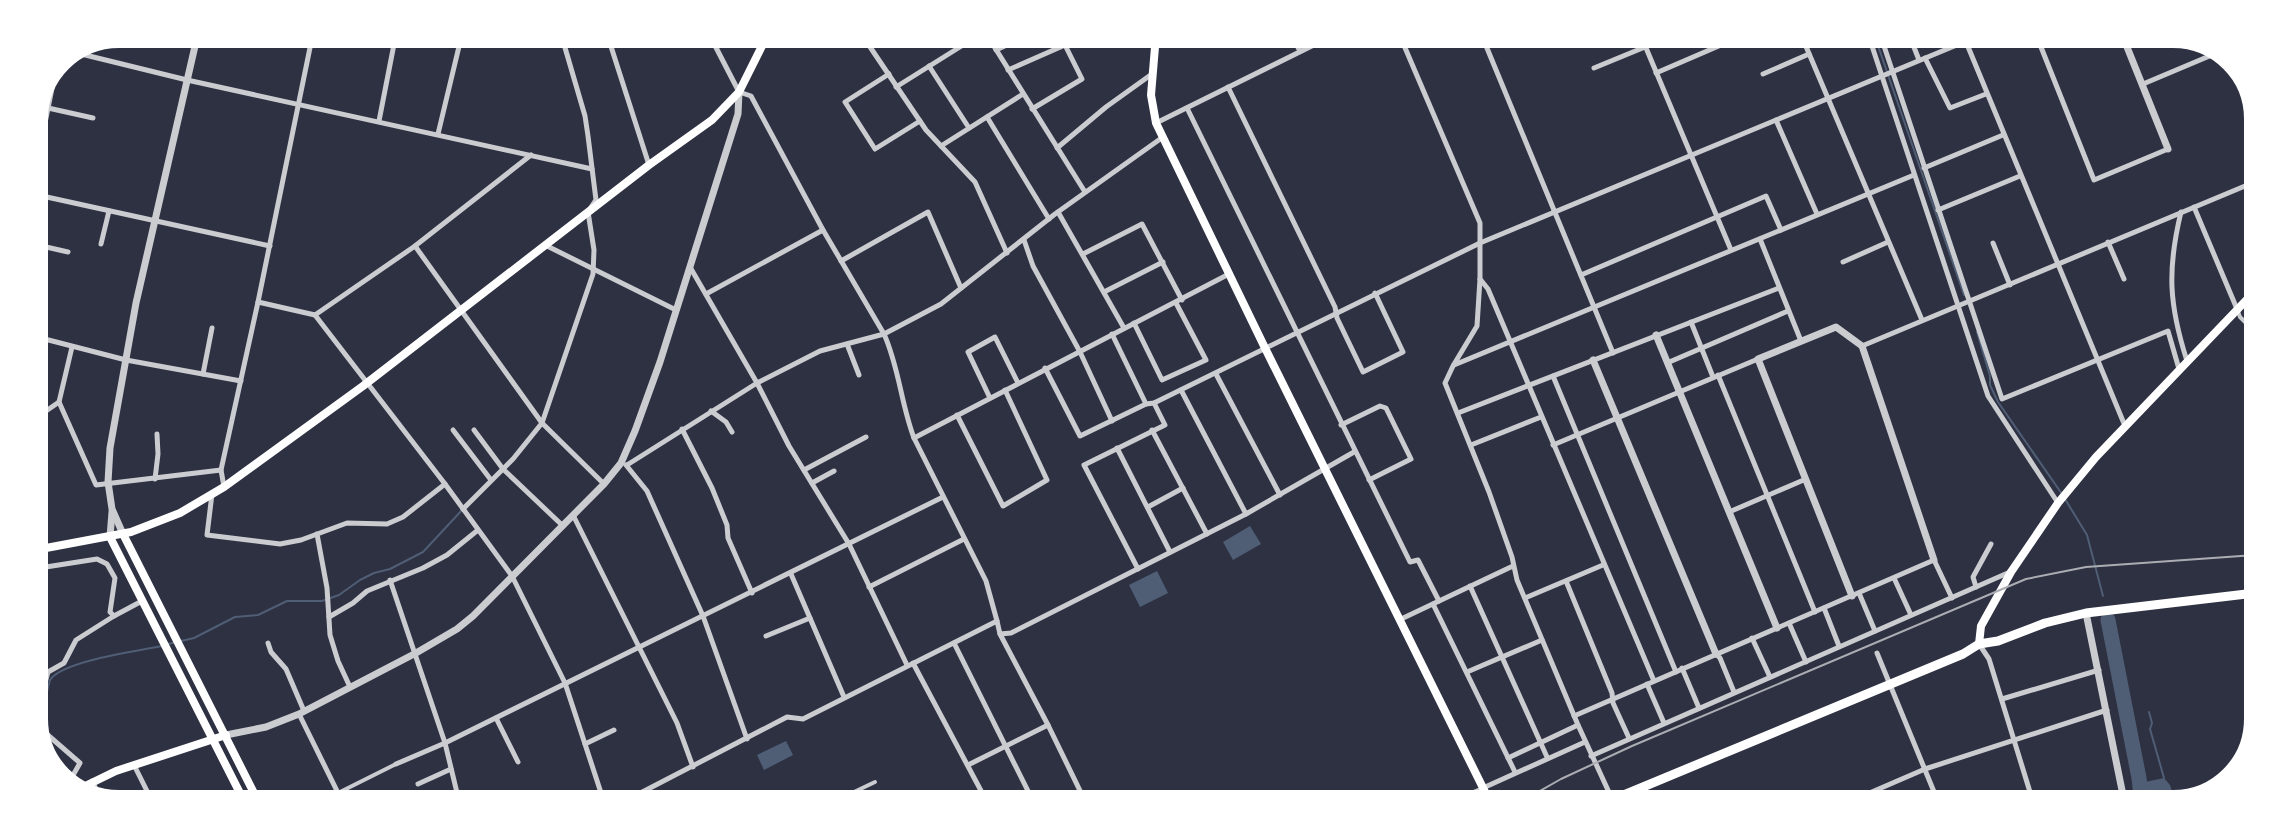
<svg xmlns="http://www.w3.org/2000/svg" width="2291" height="838" viewBox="0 0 2291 838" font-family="Commissioner,sans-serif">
	<rect width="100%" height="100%" fill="#2d3142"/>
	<g fill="#4f5d75">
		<polygon points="1250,526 1261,544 1233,560 1223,542"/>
		<polygon points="1157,571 1168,593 1140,607 1129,585"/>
		<polygon points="786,741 793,755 764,770 757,755"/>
		<polygon points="2164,778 2170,785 2176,804 2171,805 2169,800 2166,802 2164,792 2146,796 2145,782"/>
	</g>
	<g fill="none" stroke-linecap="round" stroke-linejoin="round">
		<g stroke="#4f5d75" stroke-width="2">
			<polyline points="1875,37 1964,295"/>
			<polyline points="1977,332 1990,376 1990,385 1998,402 2062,494"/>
			<polyline points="2065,499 2087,535 2103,596"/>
			<polyline points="168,644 194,638 235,617 258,615 287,601 322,601 339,595 360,580 374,573 390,569 423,552 463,509"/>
			<polyline points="2149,712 2152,723 2150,729 2164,778"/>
			<path d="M36 734 50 680C62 661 138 651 162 646"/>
		</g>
		<polyline stroke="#4f5d75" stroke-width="15" points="2108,620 2139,778 2142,805"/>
		<g stroke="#caccd0" stroke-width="4">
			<polyline points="2237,309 2240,317 2246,323"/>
			<polyline points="338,793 396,764"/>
			<polyline points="833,802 875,782"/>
			<polyline points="1471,804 1471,793 1483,788"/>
		</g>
		<g stroke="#caccd0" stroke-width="5">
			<polyline points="607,34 649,165"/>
			<path d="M709 34 739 92 751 96 823 230 884 334C899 367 901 404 914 438L986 581 997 621"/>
			<polyline points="862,35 926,130 975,182 1007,253"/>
			<polyline points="987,35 1085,192"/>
			<polyline points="1292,36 1300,51"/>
			<polyline points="1400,36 1480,223 1480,279 1477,326 1453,366 1445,383 1489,492 1512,557 1517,580 1578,725 1613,801"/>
			<polyline points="1482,36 1613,353"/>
			<polyline points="1641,36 1731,250"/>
			<polyline points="1802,37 1922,320"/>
			<polyline points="1869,37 1988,396 2058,503"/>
			<polyline points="1881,37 2002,399 2168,331 2179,369"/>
			<polyline points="1910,37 1919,60"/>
			<polyline points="1964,37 2125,426"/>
			<polyline points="2037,37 2094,180 2168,149"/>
			<polyline points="497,40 531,34"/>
			<polyline points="996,50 1028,35"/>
			<polyline points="73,52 187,80 592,169"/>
			<polyline points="1925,58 1950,108 1986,94"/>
			<polyline points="929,66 969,128"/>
			<polyline points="1594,68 1645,47"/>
			<polyline points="1008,70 1065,45 1082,79 1032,109"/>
			<polyline points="1656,73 1721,45"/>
			<polyline points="889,74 845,102 875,149 920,121"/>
			<polyline points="1763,74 1809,54"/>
			<polyline points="2143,84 2219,52"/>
			<polyline points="896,87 979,35"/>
			<polyline points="1228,87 1335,307 1337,318 1363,372 1403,352 1375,293"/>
			<polyline points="48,108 93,118"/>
			<polyline points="1187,108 1410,562 1418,560 1439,601"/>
			<polyline points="987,117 1049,219"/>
			<polyline points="1776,120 1817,214"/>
			<polyline points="379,121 396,34"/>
			<polyline points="1156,123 1332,36"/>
			<polyline points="438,134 462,34"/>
			<polyline points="941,146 1023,94"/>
			<polyline points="1057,148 1106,107 1152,74"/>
			<polyline points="1924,168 2003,135"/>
			<polyline points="33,182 58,59"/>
			<polyline points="33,194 270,246"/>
			<polyline points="2194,207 2237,309"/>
			<polyline points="1938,210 2020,176"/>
			<polyline points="1058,212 1124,328"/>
			<path d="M2181 212C2167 270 2169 305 2187 361"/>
			<polyline points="1760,239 1801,341"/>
			<polyline points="1024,240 1033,266 1080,352 1112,421"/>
			<polyline points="2108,242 2124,279"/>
			<polyline points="1993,243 2010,285"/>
			<polyline points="33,244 68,252"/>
			<polyline points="101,244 109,211"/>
			<polyline points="545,245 676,310"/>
			<polyline points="415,246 542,423 604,484"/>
			<polyline points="1083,254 1142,224 1182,300"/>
			<polyline points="841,261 928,212 961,288"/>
			<polyline points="1843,262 1888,242"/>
			<polyline points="690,267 757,383 789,446 849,544 907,665"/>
			<polyline points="1581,275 1766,196 1781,230"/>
			<polyline points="1480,279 1488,289 1654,681"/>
			<polyline points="1104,292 1163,262"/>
			<polyline points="706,294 823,230"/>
			<polyline points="258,302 315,315 415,246 531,155"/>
			<polyline points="315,315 445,484 512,576 565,683 604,802"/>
			<polyline points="1691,322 1713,377"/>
			<polyline points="1134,323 1162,380 1206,360 1176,303"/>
			<polyline points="33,336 126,360 241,381"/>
			<polyline points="847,344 859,375"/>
			<polyline points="1862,346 2257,181"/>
			<polyline points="1667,363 1788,311"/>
			<polyline points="1454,365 1914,175"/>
			<polyline points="1045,368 1080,436 1146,404 1112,334"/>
			<polyline points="203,374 212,328"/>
			<polyline points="1216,374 1280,495"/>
			<polyline points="1718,375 1815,612"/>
			<polyline points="1553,376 1676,672"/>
			<polyline points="1181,390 1246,514"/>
			<polyline points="990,398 968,352 995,337 1018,383"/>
			<polyline points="59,402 72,347"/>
			<polyline points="1146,404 1154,403 1480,243 1976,37"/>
			<polyline points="711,411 726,422 732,432"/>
			<polyline points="1458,413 1779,288"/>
			<polyline points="957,415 1003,506 1047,480 1005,390"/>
			<polyline points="33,420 59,402 96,485 221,470"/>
			<polyline points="1341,425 1380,406 1386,408 1411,459 1369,480"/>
			<polyline points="682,429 712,488 727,525 728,538 752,593"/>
			<polyline points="453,430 491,480"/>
			<polyline points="474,430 503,469 563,526"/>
			<polyline points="1152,430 1207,534"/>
			<polyline points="914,438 1229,274"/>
			<polyline points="1471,445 1541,417"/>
			<polyline points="1553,445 1758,359"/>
			<polyline points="1117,448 1170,552"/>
			<polyline points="626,465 647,491 703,616 747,739"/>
			<polyline points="627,465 757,383 820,351 884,334 941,304 1055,214 1163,137"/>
			<polyline points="804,470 866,437"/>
			<polyline points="155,479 158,454 157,434"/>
			<polyline points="812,483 834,471"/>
			<polyline points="224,487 221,470 258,302 313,33"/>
			<polyline points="212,494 207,535 280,544 301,540 347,523 387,524 403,517 445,484"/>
			<polyline points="1148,507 1183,488"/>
			<polyline points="463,509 513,459 542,423 593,274 594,250 588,212 596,200 588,136 585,116 561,34"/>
			<polyline points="1729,512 1806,479"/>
			<polyline points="573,515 677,723 693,767"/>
			<polyline points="317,534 327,588 330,635 338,661 350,687"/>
			<polyline points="33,569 97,559 107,564 115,578 110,612 114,616 142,601"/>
			<polyline points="1138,569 1084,465 1165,425 1154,403"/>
			<polyline points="791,574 844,697"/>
			<polyline points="1894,578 1911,615"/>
			<polyline points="390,580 445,743 459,801"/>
			<polyline points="1566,581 1612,693 1613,703 1629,738"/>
			<polyline points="1470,586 1547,757"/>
			<polyline points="869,587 964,539"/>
			<polyline points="1976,587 1973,577 1991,544"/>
			<polyline points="1859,593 1875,631"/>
			<polyline points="1525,598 1603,565"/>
			<polyline points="1433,604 1515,772"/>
			<polyline points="1824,608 1839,646"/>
			<polyline points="329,617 353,603 367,591 423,568 447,555 478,530"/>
			<polyline points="1399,620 1513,566"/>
			<polyline points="1789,623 1806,662"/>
			<polyline points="1000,634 1048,725 1086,803"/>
			<polyline points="766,636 810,618"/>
			<polyline points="1752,638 1770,677"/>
			<polyline points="268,643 271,652 286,669 304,711"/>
			<polyline points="954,643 1034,803"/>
			<polyline points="1979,644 1989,659 2034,805"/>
			<polyline points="1877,653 1939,804"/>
			<polyline points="1716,654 1720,658 1734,692"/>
			<polyline points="913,663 987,802"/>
			<polyline points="1682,668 1699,708"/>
			<polyline points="1467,672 1542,640"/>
			<polyline points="1647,684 1664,723"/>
			<polyline points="2002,699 2099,670"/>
			<polyline points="299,714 342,801"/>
			<polyline points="1574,716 1934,560 1952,598"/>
			<polyline points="496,718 518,762"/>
			<polyline points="585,744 614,730"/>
			<polyline points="1591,756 2010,572"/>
			<polyline points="1508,758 1578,725"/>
			<polyline points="396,764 445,743 943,497"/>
			<polyline points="134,765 152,801"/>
			<polyline points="968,765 1048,725"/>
			<polyline points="92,781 102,801"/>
			<polyline points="68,784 80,763 34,723 48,672 64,663 76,640 114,616"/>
			<polyline points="418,784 451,769"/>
			<polyline points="1483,788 1585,742"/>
			<polyline points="1867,795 1871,804"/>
			<polyline points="623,802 787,717 803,719 997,621 1000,634 1011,633 1246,514 1354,452"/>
			<polyline points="1844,804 1925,769 2107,710"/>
		</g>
		<g stroke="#caccd0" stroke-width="7">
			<polyline points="2123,37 2168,149"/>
			<polyline points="1656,335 1777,628"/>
			<polyline points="1593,360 1716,654"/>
			<polyline points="123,534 112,509 108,482 110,448 136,303 198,33"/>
			<polyline points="110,537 112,512"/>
			<polyline points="1852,596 1758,359 1836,327 1862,346 1934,560"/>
			<polyline points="2086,613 2125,805"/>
			<polyline points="226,735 266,727 299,714 416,653 457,629 473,616 604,484 621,463 635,431 660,362 738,114 739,92"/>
		</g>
		<g stroke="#fff" stroke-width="8">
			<polyline points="1156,35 1151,95 1156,123 1265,348 1491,804"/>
			<polyline points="123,534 258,801"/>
			<polyline points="110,537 244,801"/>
			<polyline points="33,547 46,548 131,532 180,513 224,487 363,386 649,165 712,120 739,92 768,34"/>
			<polyline points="1979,644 1981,626 2011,572 2058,503 2096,457 2257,289"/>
			<polyline points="77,790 116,771 226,735"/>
		</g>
		<polyline stroke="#fff" stroke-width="9" points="1602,804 1963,654 1979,644 1998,641 2045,623 2086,613 2255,593"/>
		<polyline stroke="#abadb3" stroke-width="2" points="1517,804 1561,779 1632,746 2026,579 2086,567 2255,555"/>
	</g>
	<path d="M0 0H2291V838H0ZM119 44H2173A75 75 0 0 1 2248 119V719A75 75 0 0 1 2173 794H119A75 75 0 0 1 44 719V119A75 75 0 0 1 119 44Z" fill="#fff" fill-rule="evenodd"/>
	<path fill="none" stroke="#fff" stroke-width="8" d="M119 44H2173A75 75 0 0 1 2248 119V719A75 75 0 0 1 2173 794H119A75 75 0 0 1 44 719V119A75 75 0 0 1 119 44Z"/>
</svg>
